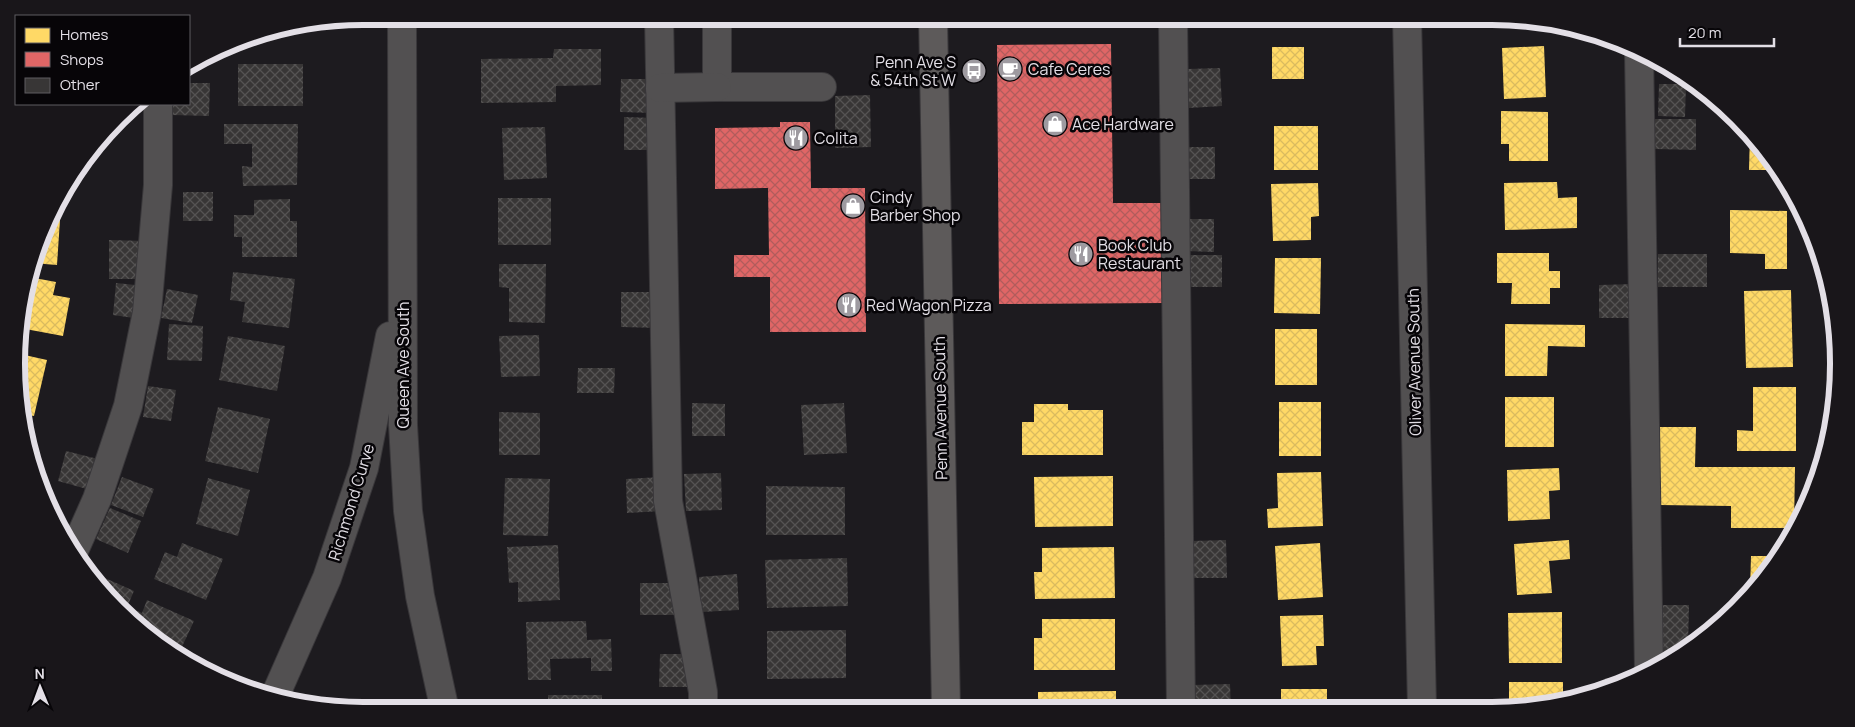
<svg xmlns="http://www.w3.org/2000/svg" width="1855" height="727" viewBox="0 0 1855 727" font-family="Manrope,sans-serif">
	<defs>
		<pattern id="homes-cross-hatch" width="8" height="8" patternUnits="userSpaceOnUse" patternTransform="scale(1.25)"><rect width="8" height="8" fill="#ffd966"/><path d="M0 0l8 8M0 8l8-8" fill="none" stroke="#dabb5f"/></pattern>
		<pattern id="shops-cross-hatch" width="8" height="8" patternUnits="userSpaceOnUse" patternTransform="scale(1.25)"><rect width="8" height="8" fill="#e06666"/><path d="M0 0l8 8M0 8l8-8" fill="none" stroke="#b15c5c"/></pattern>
		<pattern id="building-cross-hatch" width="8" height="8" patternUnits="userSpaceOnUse" patternTransform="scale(1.25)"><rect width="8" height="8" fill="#383636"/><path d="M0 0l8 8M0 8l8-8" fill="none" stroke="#555353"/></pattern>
	</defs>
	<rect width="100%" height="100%" fill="#1d1b1f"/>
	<g fill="url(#homes-cross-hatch)">
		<polygon points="1544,46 1546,97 1504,99 1502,48"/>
		<rect x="1272" y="47" width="32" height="32"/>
		<polygon points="1501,111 1548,112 1548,161 1509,161 1509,144 1501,144"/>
		<rect x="1274" y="126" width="44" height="44"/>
		<polygon points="1750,133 1767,152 1778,170 1749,170"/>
		<polygon points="1557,182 1558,198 1577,197 1577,228 1505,230 1504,183"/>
		<polygon points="1318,183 1319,216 1311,217 1311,240 1273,241 1271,184"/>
		<polygon points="56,205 61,205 57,265 32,263 35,252"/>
		<polygon points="1730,210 1787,211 1787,269 1765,269 1765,254 1730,253"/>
		<polygon points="1497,253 1549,253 1549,271 1560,271 1560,288 1550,288 1550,304 1511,304 1512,283 1497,283"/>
		<polygon points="1275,258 1321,258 1320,314 1274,313"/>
		<polygon points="29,277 56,282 53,295 70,298 63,336 20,328 19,318"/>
		<polygon points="1791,290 1793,367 1746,368 1744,291"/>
		<polygon points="1505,324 1585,325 1585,347 1548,346 1547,376 1505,376"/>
		<rect x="1275" y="329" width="42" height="56"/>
		<polygon points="20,354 47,360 34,416 22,414"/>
		<polygon points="1753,387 1796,387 1796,451 1737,451 1737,430 1753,431"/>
		<rect x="1505" y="397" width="49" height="50"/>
		<rect x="1279" y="402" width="42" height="54"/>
		<polygon points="1034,404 1068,404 1068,410 1103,410 1103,455 1022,455 1022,422 1034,422"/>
		<polygon points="1660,427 1696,427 1695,467 1795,467 1794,528 1731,528 1731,506 1659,505"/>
		<polygon points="27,443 38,447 32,462 31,458"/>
		<polygon points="1559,468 1560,490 1549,491 1550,519 1508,521 1507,470"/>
		<polygon points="1321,472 1323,526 1268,528 1267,509 1278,508 1277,473"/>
		<polygon points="1113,476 1113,526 1035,527 1034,477"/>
		<polygon points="1569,540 1570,559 1549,561 1552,593 1517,595 1514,544"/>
		<polygon points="1320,543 1323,597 1278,600 1275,546"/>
		<polygon points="1114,547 1115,598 1035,599 1034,572 1042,572 1042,548"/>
		<polygon points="1751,556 1780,556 1750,591"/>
		<polygon points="1562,612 1562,663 1509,663 1508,613"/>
		<polygon points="1323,615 1324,646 1316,646 1317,665 1282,666 1280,616"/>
		<polygon points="1042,619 1115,619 1115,670 1034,670 1034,638 1042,638"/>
		<polygon points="1509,682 1563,682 1563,700 1537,708 1509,708"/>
		<rect x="1281" y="689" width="46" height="19"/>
		<polygon points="1116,691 1116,709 1038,709 1038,692"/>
	</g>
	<g fill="url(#shops-cross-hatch)">
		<polygon points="1111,44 1113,203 1164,203 1164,303 999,304 997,45"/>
		<polygon points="780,122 810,122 811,188 865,188 866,332 770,332 770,277 734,277 734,255 769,255 768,188 715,189 715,128 780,127"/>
	</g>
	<g fill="url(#building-cross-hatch)">
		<polygon points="554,49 601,49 601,85 556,86 556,102 481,103 481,59 553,58"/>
		<rect x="238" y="64" width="65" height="42"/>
		<polygon points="1220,68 1222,106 1189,108 1188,69"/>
		<polygon points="621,79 653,79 653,113 620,112"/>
		<polygon points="189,83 210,83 209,116 172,115 172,104 189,104"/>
		<polygon points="1659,84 1686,84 1685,117 1658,116"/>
		<polygon points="870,95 871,147 835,148 835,96"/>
		<polygon points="624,117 656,118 656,150 624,150"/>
		<polygon points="1655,119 1696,119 1696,150 1655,149"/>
		<polygon points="224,124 298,124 297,185 243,186 242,166 252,167 252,144 224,144"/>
		<polygon points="545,127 547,178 504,180 502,128"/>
		<polygon points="1186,147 1215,147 1215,179 1185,179"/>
		<rect x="183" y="192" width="30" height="29"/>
		<rect x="498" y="198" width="53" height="47"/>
		<polygon points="290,199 290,221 297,221 297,257 242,257 242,237 234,237 234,215 254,215 254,200"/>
		<polygon points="1187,219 1214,219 1214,252 1186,251"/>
		<polygon points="109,240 149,241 148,279 109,279"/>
		<rect x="1658" y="254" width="49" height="33"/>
		<rect x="1187" y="255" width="35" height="32"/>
		<polygon points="499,264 546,264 545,323 509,322 509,288 499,287"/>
		<polygon points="233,272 295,279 289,328 242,322 245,302 230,300"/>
		<polygon points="116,283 145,286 141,319 113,315"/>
		<polygon points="1636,284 1637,318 1599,318 1599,285"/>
		<polygon points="167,289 198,295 192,323 161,318"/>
		<polygon points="621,292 659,292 659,328 621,327"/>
		<polygon points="169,324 203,326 202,361 167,360"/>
		<polygon points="539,335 540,376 501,377 499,336"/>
		<polygon points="228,336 285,346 277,391 219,380"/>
		<polygon points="578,368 615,368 614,393 577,393"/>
		<polygon points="148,386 176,390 171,421 143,417"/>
		<polygon points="692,403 725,404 725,436 692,436"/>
		<polygon points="844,403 847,453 804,455 801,405"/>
		<polygon points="218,407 270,419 258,473 205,461"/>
		<polygon points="499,412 540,413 540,455 499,455"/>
		<polygon points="66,451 102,460 94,491 58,481"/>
		<polygon points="721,473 722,510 686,511 684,474"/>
		<polygon points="122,477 154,489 143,517 111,505"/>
		<polygon points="660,477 662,511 627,513 626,479"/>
		<polygon points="208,478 250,490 238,536 196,524"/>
		<polygon points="505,478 550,479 548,536 503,535"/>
		<polygon points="766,486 845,487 845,535 766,535"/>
		<polygon points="110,508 141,521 128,553 96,539"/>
		<polygon points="1226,540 1227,578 1190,578 1190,541"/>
		<polygon points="182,543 223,559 206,600 154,579 165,552 177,557"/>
		<polygon points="558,545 560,600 518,602 518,582 509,583 507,547"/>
		<polygon points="847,558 848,606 767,608 765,560"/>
		<polygon points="737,574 739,610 701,612 699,577"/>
		<polygon points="105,578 134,591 127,607 142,613 147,600 194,621 180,651 152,639 102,586"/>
		<rect x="640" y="583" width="37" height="32"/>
		<polygon points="1663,605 1689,605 1688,646 1662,664"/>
		<polygon points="586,621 587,640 611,639 612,671 591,671 591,658 550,659 551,680 528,680 526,622"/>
		<polygon points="846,630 846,678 767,679 767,631"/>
		<polygon points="660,654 690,654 690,687 659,687"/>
		<polygon points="1605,678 1631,679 1604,687"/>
		<polygon points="1230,684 1231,709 1193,709 1192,685"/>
		<rect x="548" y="695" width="54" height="15"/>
		<polygon points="735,704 859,704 859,709 735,710"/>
	</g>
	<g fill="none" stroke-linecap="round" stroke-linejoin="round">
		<defs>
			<g id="minor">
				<polyline points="402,16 403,425 408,511 420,596 445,711"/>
				<polyline points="659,16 668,501 703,692 703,710"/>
				<polyline points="717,16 717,87 822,87"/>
				<polyline points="1173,16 1181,709"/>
				<polyline points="1407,16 1422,708"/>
				<polyline points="1639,51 1649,672"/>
				<polyline points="660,88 717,87"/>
				<polyline points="73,553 97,499 128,406 147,312 158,185 158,104"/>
				<polyline points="275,696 327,578 364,468 390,336"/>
			</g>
			<polyline id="major" points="933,16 946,709"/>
		</defs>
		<use href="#minor" stroke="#39373a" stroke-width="30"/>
		<use href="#major" stroke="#39373a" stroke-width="30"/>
		<use href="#minor" stroke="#525051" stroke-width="28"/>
		<use href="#major" stroke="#5d5a5a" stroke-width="28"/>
	</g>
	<defs>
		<symbol id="cafe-disc" viewBox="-11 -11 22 22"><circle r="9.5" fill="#9e9aa0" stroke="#070508"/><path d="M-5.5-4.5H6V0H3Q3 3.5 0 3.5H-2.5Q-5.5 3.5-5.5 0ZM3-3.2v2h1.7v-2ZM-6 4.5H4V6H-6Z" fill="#fff"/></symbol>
		<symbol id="bus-disc" viewBox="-11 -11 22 22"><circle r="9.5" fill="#9e9aa0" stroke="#070508"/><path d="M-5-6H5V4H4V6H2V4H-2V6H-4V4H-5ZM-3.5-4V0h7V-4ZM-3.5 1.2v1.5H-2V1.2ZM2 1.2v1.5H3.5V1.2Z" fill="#fff"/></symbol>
		<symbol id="shop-disc" viewBox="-11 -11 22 22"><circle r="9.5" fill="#9e9aa0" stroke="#070508"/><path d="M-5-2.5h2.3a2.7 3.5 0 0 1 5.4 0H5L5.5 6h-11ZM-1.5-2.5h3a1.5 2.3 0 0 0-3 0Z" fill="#fff"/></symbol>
		<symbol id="restaurant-disc" viewBox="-11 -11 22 22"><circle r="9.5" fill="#9e9aa0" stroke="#070508"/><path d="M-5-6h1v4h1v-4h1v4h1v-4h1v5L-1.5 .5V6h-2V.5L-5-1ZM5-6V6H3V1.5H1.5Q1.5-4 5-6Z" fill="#fff"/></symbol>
	</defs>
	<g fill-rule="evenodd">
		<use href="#cafe-disc" x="996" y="55" width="28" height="28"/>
		<use href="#bus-disc" x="960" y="57" width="28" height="28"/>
		<use href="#shop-disc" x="1041" y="110" width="28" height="28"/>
		<use href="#restaurant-disc" x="782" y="124" width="28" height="28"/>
		<use href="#shop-disc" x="839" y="192" width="28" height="28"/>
		<use href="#restaurant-disc" x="1067" y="240" width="28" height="28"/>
		<use href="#restaurant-disc" x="835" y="291" width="28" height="28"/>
	</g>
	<g text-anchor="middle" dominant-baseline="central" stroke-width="5" stroke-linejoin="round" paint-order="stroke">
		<g font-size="16" fill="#e3dfe6" stroke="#070508" text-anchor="start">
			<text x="956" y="62" text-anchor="end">Penn Ave S<tspan x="956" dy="18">&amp; 54th St W</tspan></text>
			<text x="1028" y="69">Cafe Ceres</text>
			<text x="1072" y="124">Ace Hardware</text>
			<text x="814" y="138">Colita</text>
			<text x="870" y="197">Cindy<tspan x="870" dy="18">Barber Shop</tspan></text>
			<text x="1098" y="245">Book Club<tspan x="1098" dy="18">Restaurant</tspan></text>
			<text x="866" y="305">Red Wagon Pizza</text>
		</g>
		<g font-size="16" fill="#e3dfe6" stroke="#070508">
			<text transform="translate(1414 362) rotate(-91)">Oliver Avenue South</text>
			<text transform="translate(403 365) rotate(-90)">Queen Ave South</text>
			<text transform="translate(940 408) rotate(-91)">Penn Avenue South</text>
			<text transform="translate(351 502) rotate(-73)">Richmond Curve</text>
		</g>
	</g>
	<path d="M0 0H1855V727H0ZM363 25H1492A338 338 0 0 1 1830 363V364A338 338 0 0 1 1492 702H363A338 338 0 0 1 25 364V363A338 338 0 0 1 363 25Z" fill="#19161a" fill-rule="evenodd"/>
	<path fill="none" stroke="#e3dfe6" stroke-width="6" d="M363 25H1492A338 338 0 0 1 1830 363V364A338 338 0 0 1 1492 702H363A338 338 0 0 1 25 364V363A338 338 0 0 1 363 25Z"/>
	<rect x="15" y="15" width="175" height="90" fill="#070508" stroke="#5f5c61"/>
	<rect x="25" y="28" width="25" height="15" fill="#ffd966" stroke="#5f5c61"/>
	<text x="60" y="40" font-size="15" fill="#e3dfe6">Homes</text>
	<rect x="25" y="52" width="25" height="15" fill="#e06666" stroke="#5f5c61"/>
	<text x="60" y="65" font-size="15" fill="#e3dfe6">Shops</text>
	<rect x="25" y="78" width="25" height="15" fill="#383636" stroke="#5f5c61"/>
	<text x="60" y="90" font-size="15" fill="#e3dfe6">Other</text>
	<g transform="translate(40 687) rotate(359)" stroke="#070508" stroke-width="4" paint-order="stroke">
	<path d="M0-4L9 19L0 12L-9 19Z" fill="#e3dfe6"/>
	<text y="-8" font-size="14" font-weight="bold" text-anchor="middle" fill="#e3dfe6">N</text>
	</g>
	<path d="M1680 38v8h94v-8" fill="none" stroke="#e3dfe6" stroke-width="2.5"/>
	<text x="1688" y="38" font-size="15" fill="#e3dfe6" stroke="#070508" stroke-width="4" paint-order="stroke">20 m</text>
</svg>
